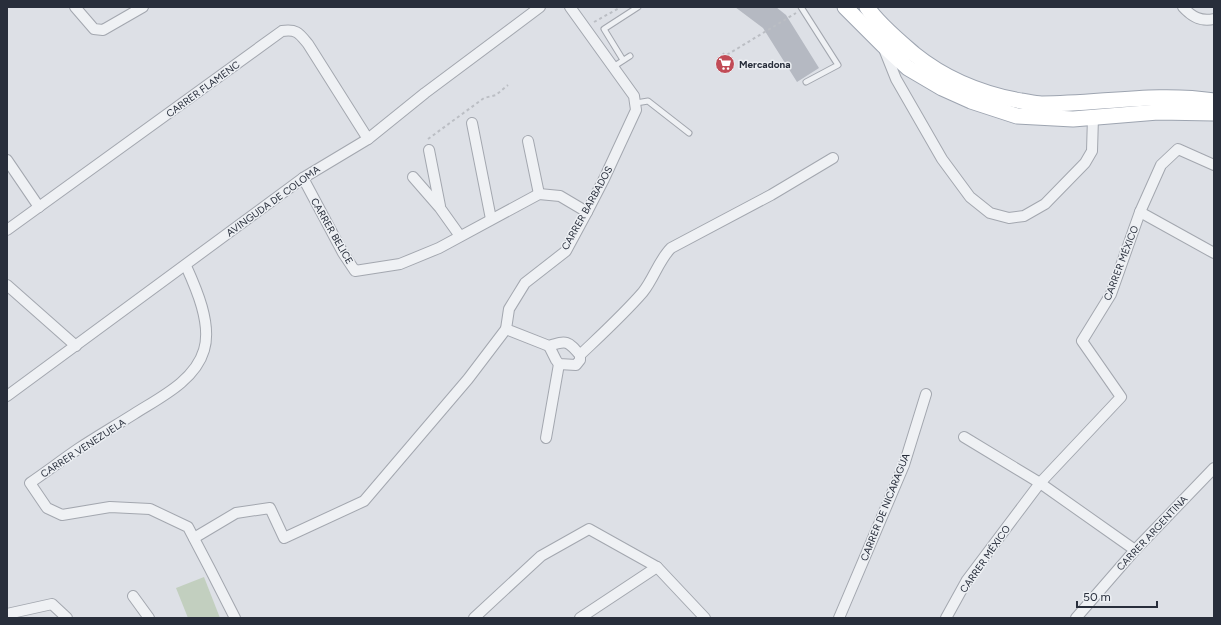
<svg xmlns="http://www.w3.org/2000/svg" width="1221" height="625" viewBox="0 0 1221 625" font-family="Figtree,sans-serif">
	<rect width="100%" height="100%" fill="#dde0e6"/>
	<polygon fill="#c2cfbf" points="204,577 220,618 188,618 176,588"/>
	<polygon fill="#b5b9c2" points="735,7 776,7 786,15 819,68 797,82 763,28"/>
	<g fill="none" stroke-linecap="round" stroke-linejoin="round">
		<defs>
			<g id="service">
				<polyline points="801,7 838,65 806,82"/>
				<polyline points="623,60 604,29 638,7"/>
				<polyline points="613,67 630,56"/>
				<polyline points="636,103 648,101 689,133"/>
			</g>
			<g id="minor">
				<polyline points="75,7 94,29 103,30 143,7"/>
				<path d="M570 7 634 96 636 110 604 179 587 212 566 251 525 283 509 309 506 329 549 346C567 340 568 341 580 355"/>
				<path d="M1183 7C1192 17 1201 22 1214 19"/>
				<polyline points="884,49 896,79 942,159 970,197 990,213 1009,218 1024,216 1045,204 1085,163 1092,151 1093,117"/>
				<polyline points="472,123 491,219"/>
				<polyline points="528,141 539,194"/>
				<polyline points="429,150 440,206"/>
				<polyline points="7,160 39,207"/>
				<polyline points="413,177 440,208 460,236"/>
				<polyline points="303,178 343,253 355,271 400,264 439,248 539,194 560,196 587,212"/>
				<polyline points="1140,212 1214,253"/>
				<path d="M7 230 282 31C297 29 299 33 308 44L368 139"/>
				<path d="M186 266C196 288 212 324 204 350 195 381 159 398 134 414 115 426 96 437 78 449 62 460 46 472 30 483L47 508 62 515 110 507 150 509 188 527 210 569 235 618"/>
				<polyline points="7,285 76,346"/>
				<path d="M549 346 556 360 559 364 576 365 580 360V355C601 335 624 314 643 292 654 278 659 260 671 248L771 195 833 158"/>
				<polyline points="7,396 303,178 368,139 425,93 540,7"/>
				<polyline points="964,437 1040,483 1135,550"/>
				<polyline points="546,438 559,364"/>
				<polyline points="194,538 236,513 270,508 284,538 364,501 468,379 506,329"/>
				<polyline points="133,596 149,618"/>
				<polyline points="7,614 52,604 67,618"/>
				<polyline points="474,618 541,556 589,529 657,567 705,618"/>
				<polyline points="580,618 657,567"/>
				<polyline points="839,618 904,465 926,394"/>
				<polyline points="946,618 967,580 1040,483 1121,397 1082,341 1111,294 1140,212 1161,165 1178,149 1214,165"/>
				<polyline points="1076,618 1135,550 1214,468"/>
			</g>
			<g id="primary">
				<polyline points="845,7 883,45 908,68 942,88 971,101 1017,116 1073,119 1158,112 1214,113"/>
				<path d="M867 7C877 23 900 42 914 54 945 79 982 94 1021 101 1028 102 1035 104 1042 104 1099 104 1157 92 1214 101"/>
			</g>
		</defs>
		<use href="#service" stroke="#a3a7af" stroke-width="7"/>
		<use href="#minor" stroke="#a3a7af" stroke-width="12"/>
		<use href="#primary" stroke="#9da4b0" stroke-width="17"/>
		<g stroke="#bbbec4" stroke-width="2" stroke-dasharray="3 3" stroke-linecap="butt">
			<polyline points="594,22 621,7"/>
			<polyline points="723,53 725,56 796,13"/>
			<polyline points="428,139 484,98 496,95 508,85"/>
		</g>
		<use href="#service" stroke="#eff1f4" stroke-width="5"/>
		<use href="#minor" stroke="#eff1f4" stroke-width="10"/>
		<use href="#primary" stroke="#fff" stroke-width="15"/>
	</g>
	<defs>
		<symbol id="supermarket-disc" viewBox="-11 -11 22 22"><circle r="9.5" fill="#c14b56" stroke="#eceff3"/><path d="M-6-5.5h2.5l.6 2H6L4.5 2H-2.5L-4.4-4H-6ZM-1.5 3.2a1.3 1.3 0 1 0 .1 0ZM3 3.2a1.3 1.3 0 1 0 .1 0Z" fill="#fff"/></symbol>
	</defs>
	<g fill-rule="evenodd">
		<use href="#supermarket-disc" x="714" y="53" width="22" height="22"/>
	</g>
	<g text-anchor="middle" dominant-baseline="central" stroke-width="3" stroke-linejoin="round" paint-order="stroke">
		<g font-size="10" font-weight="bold" fill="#282e3b" stroke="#eceff3" text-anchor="start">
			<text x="739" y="64">Mercadona</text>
		</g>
		<g font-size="10" fill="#282e3b" stroke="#eceff3">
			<text transform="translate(203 89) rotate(-36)">CARRER FLAMENC</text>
			<text transform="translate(273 201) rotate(-36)">AVINGUDA DE COLOMA</text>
			<text transform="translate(587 208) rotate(-61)">CARRER BARBADOS</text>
			<text transform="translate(332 231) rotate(60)">CARRER BELICE</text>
			<text transform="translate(1121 263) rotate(-69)">CARRER MÉXICO</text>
			<text transform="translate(83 448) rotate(-33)">CARRER VENEZUELA</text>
			<text transform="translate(885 507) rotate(-68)">CARRER DE NICARAGUA</text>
			<text transform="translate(1152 533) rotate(-47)">CARRER ARGENTINA</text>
			<text transform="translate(985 559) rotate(-55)">CARRER MÉXICO</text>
		</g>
	</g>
	<rect width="1221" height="625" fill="none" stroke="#282e3b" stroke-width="16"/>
	<path d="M1077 601v6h80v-6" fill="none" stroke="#282e3b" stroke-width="2"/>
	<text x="1083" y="601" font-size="12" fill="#282e3b" stroke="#eceff3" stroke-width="3" paint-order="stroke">50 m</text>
</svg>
